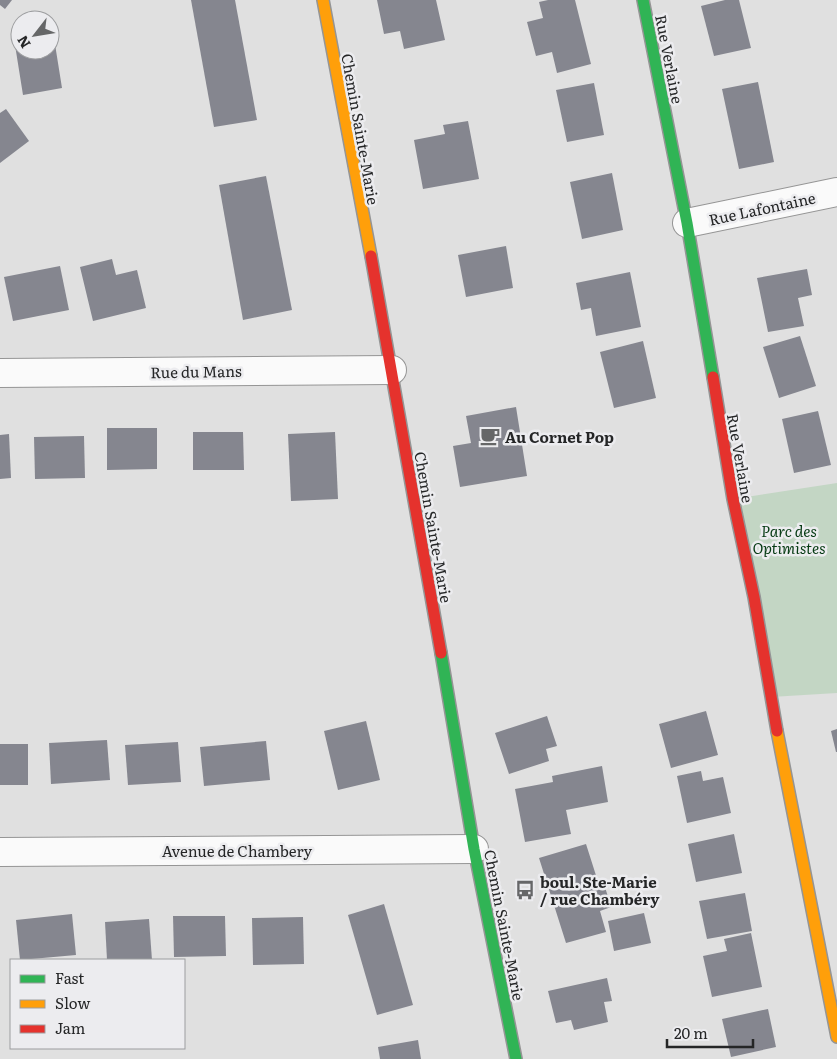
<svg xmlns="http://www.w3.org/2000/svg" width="837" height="1059" viewBox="0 0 837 1059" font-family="Literata,serif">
	<rect width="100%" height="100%" fill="#e0e0e0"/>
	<polygon fill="#c3d6c4" points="837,483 837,693 771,697 733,499"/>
	<g fill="#85868f">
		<polygon points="0,0 12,0 5,9 0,5"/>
		<polygon points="191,0 235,0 257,120 214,127"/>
		<polygon points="377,0 436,0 445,40 404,49 400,31 384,34"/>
		<polygon points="548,0 575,0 591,64 557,73 552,52 536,56 527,22 543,18 539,2"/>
		<polygon points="725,0 739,0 751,48 714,56 701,6"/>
		<polygon points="54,38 62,88 23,95 15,45 20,44 20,50 50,50 50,39"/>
		<polygon points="758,82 774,162 739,169 722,89"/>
		<polygon points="594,83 604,135 567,142 556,90"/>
		<polygon points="6,109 29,141 0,163 0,113"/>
		<polygon points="468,121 479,179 423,189 414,140 445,134 443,125"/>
		<polygon points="612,173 623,230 582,239 570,182"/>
		<polygon points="266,176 292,310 243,320 219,185"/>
		<polygon points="506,246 513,288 466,297 458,255"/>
		<polygon points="112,259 116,275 137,270 146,308 93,321 80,267"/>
		<polygon points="60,266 69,310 13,321 4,277"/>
		<polygon points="807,269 812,295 798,298 804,326 768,332 757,278"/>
		<polygon points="630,272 641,327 596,336 591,308 581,310 576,283"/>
		<polygon points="800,336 816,386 779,398 763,347"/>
		<polygon points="643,341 656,398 614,408 600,352"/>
		<polygon points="516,407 527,476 460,487 453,446 471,443 466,416"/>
		<polygon points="818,411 831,465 794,473 782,419"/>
		<polygon points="107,428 157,428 157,469 107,470"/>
		<polygon points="193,432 243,432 244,470 193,470"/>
		<polygon points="335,432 338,499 291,501 288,434"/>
		<polygon points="9,434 11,478 0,479 0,435"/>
		<polygon points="84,436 85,478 35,479 34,437"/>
		<polygon points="706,711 718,755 671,768 659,724"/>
		<polygon points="547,716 557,746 546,749 549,761 509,774 495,733"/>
		<polygon points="366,721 380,780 338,790 324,731"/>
		<polygon points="837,729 837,752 836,752 831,731"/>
		<polygon points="107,740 110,780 51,784 49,743"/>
		<polygon points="266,741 270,780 204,786 200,747"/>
		<polygon points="178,742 181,782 128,785 125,745"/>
		<rect x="0" y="744" width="28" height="41"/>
		<polygon points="602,766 608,802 566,810 571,834 525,842 515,789 553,782 552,776"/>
		<polygon points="701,771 703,781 723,777 731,813 687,823 677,776"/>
		<polygon points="734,834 742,873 696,882 688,844"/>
		<polygon points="586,844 600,888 605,887 611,907 600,911 606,932 566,943 539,858"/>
		<polygon points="745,893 752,931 707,939 699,901"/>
		<polygon points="384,904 413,1005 377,1015 348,915"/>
		<polygon points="644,913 651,943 614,951 608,921"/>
		<polygon points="72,914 76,955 20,960 16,920"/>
		<polygon points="173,916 225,916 226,956 174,957"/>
		<polygon points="303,917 304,964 253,965 252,918"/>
		<polygon points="149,919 152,960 107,960 105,922"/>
		<polygon points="751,933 762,987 712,997 703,956 727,951 724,939"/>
		<polygon points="607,978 612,1001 604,1002 608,1022 574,1030 571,1020 556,1023 548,991"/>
		<polygon points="768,1009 776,1047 731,1057 722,1019"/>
		<polygon points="418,1040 421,1059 380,1059 378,1047"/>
	</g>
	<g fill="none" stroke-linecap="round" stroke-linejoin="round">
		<defs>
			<g id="street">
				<polyline points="687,223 837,192"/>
				<polyline points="0,373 392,370"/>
				<polyline points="0,852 474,849"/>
			</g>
			<g id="fast">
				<polyline points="643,0 687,223 713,377"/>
				<polyline points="441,653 474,849 516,1059"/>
			</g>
			<g id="slow">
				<polyline points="323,0 371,256"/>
				<polyline points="777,731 837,1037"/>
			</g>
			<g id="jam">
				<polyline points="371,256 441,653"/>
				<polyline points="713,377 733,499 754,597 777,731"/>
			</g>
		</defs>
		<use href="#street" stroke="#959595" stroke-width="30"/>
		<use href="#fast" stroke="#959595" stroke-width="14"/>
		<use href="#slow" stroke="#959595" stroke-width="14"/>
		<use href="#jam" stroke="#959595" stroke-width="14"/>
		<use href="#street" stroke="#fafafa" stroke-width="28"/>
		<use href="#fast" stroke="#30b455" stroke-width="11"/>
		<use href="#slow" stroke="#ff9f0a" stroke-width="11"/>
		<use href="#jam" stroke="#e5322d" stroke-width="11"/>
	</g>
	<defs>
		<symbol id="cafe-bare" viewBox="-9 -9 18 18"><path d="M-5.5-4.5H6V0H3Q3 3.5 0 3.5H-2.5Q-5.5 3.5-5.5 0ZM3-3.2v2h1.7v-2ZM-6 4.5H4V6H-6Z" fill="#666768" stroke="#ececef" stroke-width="2.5" paint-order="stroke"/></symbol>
		<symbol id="bus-bare" viewBox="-9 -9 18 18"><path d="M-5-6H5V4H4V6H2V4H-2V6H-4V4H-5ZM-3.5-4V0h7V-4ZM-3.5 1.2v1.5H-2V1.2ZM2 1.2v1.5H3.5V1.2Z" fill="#666768" stroke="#ececef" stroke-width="2.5" paint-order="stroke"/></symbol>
	</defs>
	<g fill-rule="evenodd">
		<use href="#cafe-bare" x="476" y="422" width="28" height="28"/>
		<use href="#bus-bare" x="511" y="876" width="28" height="28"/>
	</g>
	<g text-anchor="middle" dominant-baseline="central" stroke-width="5" stroke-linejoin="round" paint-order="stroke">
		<g font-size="15" fill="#252627" stroke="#ececef">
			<text transform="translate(670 59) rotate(79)">Rue Verlaine</text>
			<text transform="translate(361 129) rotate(80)">Chemin Sainte-Marie</text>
			<text transform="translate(762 208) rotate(-12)">Rue Lafontaine</text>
			<text transform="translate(196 371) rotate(-1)">Rue du Mans</text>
			<text transform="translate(741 458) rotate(80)">Rue Verlaine</text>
			<text transform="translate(434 527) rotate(80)">Chemin Sainte-Marie</text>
			<text x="237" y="850">Avenue de Chambery</text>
			<text transform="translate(505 925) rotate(79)">Chemin Sainte-Marie</text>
		</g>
		<g font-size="15" font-weight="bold" fill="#252627" stroke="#ececef" text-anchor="start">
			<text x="505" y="436">Au Cornet Pop</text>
			<text x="540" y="881">boul. Ste-Marie<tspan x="540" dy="17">/ rue Chambéry</tspan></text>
		</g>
		<g font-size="15" font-style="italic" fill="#053a12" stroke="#ececef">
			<text x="789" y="530">Parc des<tspan x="789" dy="17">Optimistes</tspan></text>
		</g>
	</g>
	<rect x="10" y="959" width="175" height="90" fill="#ececef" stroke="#9c9d9f"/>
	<rect x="20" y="975" width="25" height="8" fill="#30b455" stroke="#9c9d9f"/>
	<text x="55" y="984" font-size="15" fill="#252627">Fast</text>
	<rect x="20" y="1000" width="25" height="8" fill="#ff9f0a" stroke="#9c9d9f"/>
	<text x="55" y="1009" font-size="15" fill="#252627">Slow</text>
	<rect x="20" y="1025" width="25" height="8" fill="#e5322d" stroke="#9c9d9f"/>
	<text x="55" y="1034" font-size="15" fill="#252627">Jam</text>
	<g transform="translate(35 35) rotate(239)"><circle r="24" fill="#ececef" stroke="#9c9d9f"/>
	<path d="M0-4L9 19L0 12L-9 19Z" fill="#666768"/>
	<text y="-8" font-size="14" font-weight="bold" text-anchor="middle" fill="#252627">N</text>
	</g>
	<path d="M667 1039v8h86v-8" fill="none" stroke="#252627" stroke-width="2.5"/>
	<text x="674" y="1039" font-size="15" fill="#252627" stroke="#ececef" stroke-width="4" paint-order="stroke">20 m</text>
</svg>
